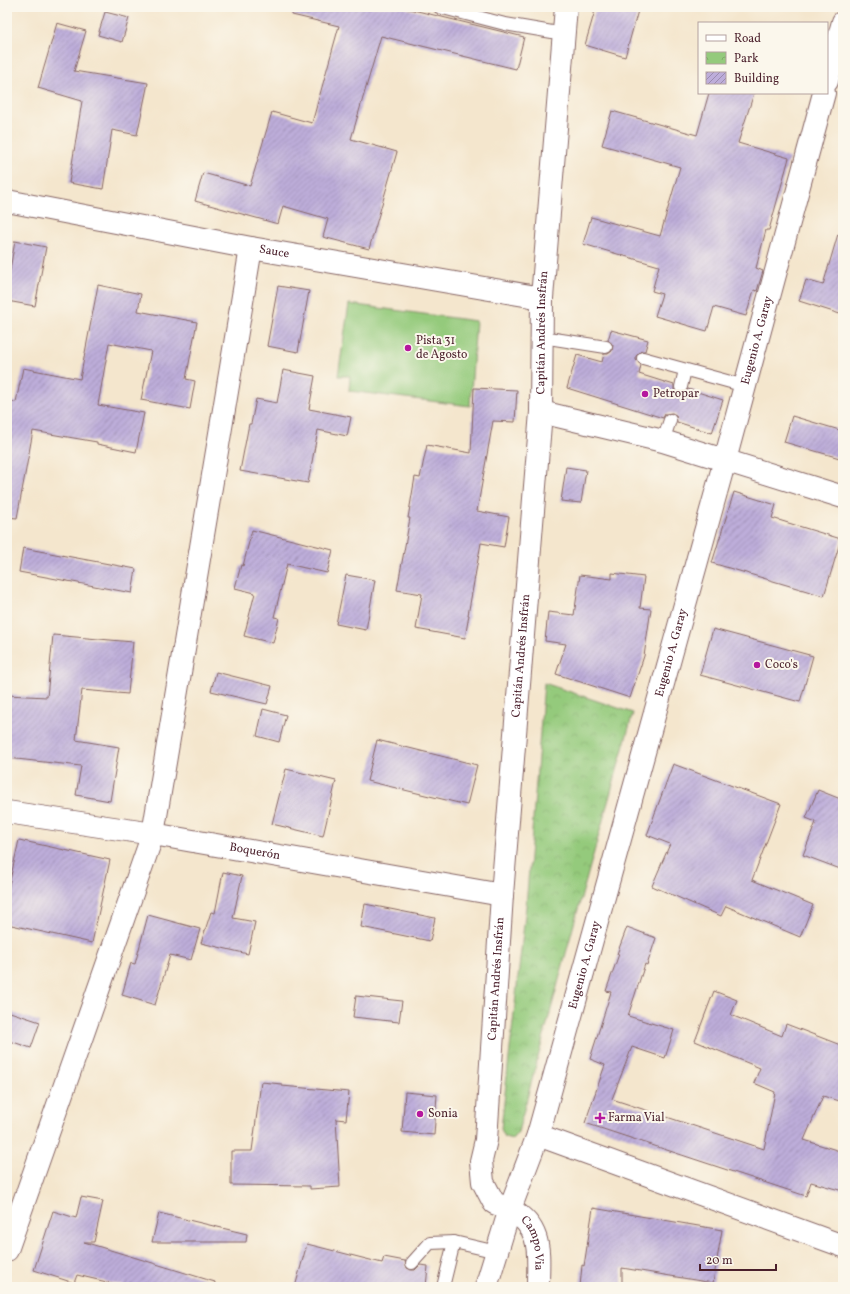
<svg xmlns="http://www.w3.org/2000/svg" width="850" height="1294" viewBox="0 0 850 1294" font-family="Vollkorn,serif">
	<defs>
		<pattern id="park-crowns" width="20" height="18" patternUnits="userSpaceOnUse"><rect width="20" height="18" fill="#94ca7c"/><path d="M2 6a3 3 0 1 1 6 0M12 15a3 3 0 1 1 6 0" fill="none" stroke="#81ad6b"/></pattern>
		<pattern id="building-hatch" width="6" height="6" patternUnits="userSpaceOnUse"><rect width="6" height="6" fill="#bdadda"/><path d="M-1 1l2-2M0 6l6-6M5 7l2-2" fill="none" stroke="#9c8cb1"/></pattern>
	</defs>
	<rect width="100%" height="100%" fill="#fbf7ec"/>
	<filter id="ink" filterUnits="userSpaceOnUse"><feTurbulence type="fractalNoise" baseFrequency=".025" numOctaves="2"/><feDisplacementMap in="SourceGraphic" scale="8" xChannelSelector="R" yChannelSelector="G"/><feConvolveMatrix kernelMatrix="1 2 1 2 8 2 1 2 1" color-interpolation-filters="sRGB"/></filter>
	<filter id="wash" filterUnits="userSpaceOnUse"><feTurbulence type="fractalNoise" baseFrequency=".012" numOctaves="4" result="noise"/><feDisplacementMap in="SourceGraphic" scale="16" xChannelSelector="R" yChannelSelector="G"/><feGaussianBlur stdDeviation="0.9" result="paint"/><feColorMatrix in="noise" values="0 0 0 0 0 0 0 0 0 0 0 0 0 0 0 0 0 1.4 0 .05"/><feComposite in="paint" operator="in"/></filter>
	<g filter="url(#wash)">
		<rect width="100%" height="100%" fill="#f4e6cd"/>
		<polygon fill="url(#park-crowns)" stroke="#6f7454" points="544,683 633,713 575,920 518,1132 512,1139 505,1137 501,1129 526,906"/>
		<polygon fill="#94ca7c" stroke="#6f7454" points="349,304 476,321 470,406 349,391 350,376 338,376"/>
		<g id="blocks">
			<g fill="url(#building-hatch)">
				<polygon points="293,7 401,7 524,37 516,69 381,36 351,139 397,152 369,249 323,237 328,219 283,206 278,224 195,201 203,173 250,186 272,112 312,123 339,26 292,15"/>
				<polygon points="596,7 639,7 625,57 585,45"/>
				<polygon points="105,12 129,18 122,42 98,35"/>
				<polygon points="57,23 86,31 74,71 148,83 137,135 112,130 103,189 69,183 82,101 38,88"/>
				<polygon points="709,93 754,93 738,143 789,158 769,230 766,230 756,268 763,271 757,291 754,290 746,316 714,307 707,331 655,316 662,294 652,291 659,266 583,244 591,217 660,236 680,167 602,145 612,111 697,135"/>
				<polygon points="838,234 843,235 843,315 799,301 806,280 823,285"/>
				<polygon points="15,241 46,247 35,306 7,301 7,287"/>
				<polygon points="98,285 141,294 138,311 197,322 186,379 195,381 190,409 141,400 151,351 109,343 98,405 144,413 136,452 97,444 97,442 33,431 17,518 7,517 7,401 16,402 23,368 80,379"/>
				<polygon points="278,286 309,291 298,352 267,346"/>
				<polygon points="611,330 648,340 645,351 641,351 636,356 636,360 641,365 639,374 674,385 674,390 679,394 684,394 688,389 723,400 712,433 677,422 676,415 672,413 665,414 663,418 567,388 577,355 602,362 604,354 608,354 612,351 613,345 608,340"/>
				<polygon points="283,370 315,376 309,409 351,417 347,436 318,430 308,483 240,471 249,424 251,424 256,399 277,403"/>
				<polygon points="474,388 517,390 515,422 493,421 477,511 509,517 504,547 481,543 468,615 469,615 465,638 416,629 422,594 397,590 410,518 408,518 415,477 420,478 427,445 471,453"/>
				<polygon points="792,416 843,431 843,459 784,442"/>
				<polygon points="566,467 586,470 581,503 561,501"/>
				<polygon points="734,492 776,505 772,518 841,539 824,596 712,563"/>
				<polygon points="252,530 333,550 327,573 287,564 274,617 279,618 273,643 244,636 255,593 235,588 241,565 243,566"/>
				<polygon points="23,548 136,569 132,593 19,572"/>
				<polygon points="612,573 644,577 640,608 651,609 644,656 630,698 556,674 566,644 545,641 548,612 574,615 580,575 612,579"/>
				<polygon points="346,575 375,580 366,630 336,624"/>
				<polygon points="713,629 813,656 800,702 700,675"/>
				<polygon points="53,635 133,642 128,694 82,690 76,740 119,747 110,801 76,795 81,766 7,758 7,695 47,697"/>
				<polygon points="216,672 272,686 267,704 211,691"/>
				<polygon points="263,709 286,715 279,742 257,736"/>
				<polygon points="377,740 477,765 467,805 367,781"/>
				<polygon points="673,764 781,804 752,880 813,905 800,937 726,906 721,916 652,886 670,844 647,835"/>
				<polygon points="286,769 336,781 323,836 272,824"/>
				<polygon points="818,790 843,800 843,870 803,855 816,822 806,818"/>
				<polygon points="19,840 110,860 92,943 7,924 7,894"/>
				<polygon points="223,872 242,876 233,918 255,922 248,954 201,943 211,912 215,913"/>
				<polygon points="365,904 435,918 430,941 361,927"/>
				<polygon points="148,915 200,929 191,960 170,955 155,1005 122,995 131,963 135,964"/>
				<polygon points="627,927 656,938 647,965 645,964 628,1016 674,1030 665,1058 632,1047 612,1099 764,1149 775,1092 754,1083 760,1068 695,1041 714,991 737,1000 731,1015 782,1036 786,1024 843,1046 843,1102 823,1096 804,1140 843,1152 843,1191 811,1182 806,1196 585,1123 605,1065 590,1059 611,992 606,991 619,954 617,954"/>
				<polygon points="356,996 402,1001 399,1022 353,1017"/>
				<polygon points="7,1011 40,1022 31,1048 7,1040"/>
				<polygon points="261,1082 282,1084 282,1086 349,1092 346,1120 336,1119 340,1187 310,1189 310,1186 231,1185 231,1151 252,1151"/>
				<polygon points="405,1092 437,1095 434,1135 402,1132"/>
				<polygon points="81,1197 103,1201 94,1242 84,1242 215,1282 214,1287 128,1287 77,1275 74,1283 34,1270 53,1211 76,1218"/>
				<polygon points="593,1208 722,1230 713,1283 622,1268 622,1284 604,1283 604,1287 580,1287 582,1265 584,1266"/>
				<polygon points="159,1213 247,1234 246,1242 152,1242"/>
				<polygon points="307,1244 382,1263 384,1257 405,1261 407,1268 411,1270 415,1270 420,1265 428,1266 426,1287 295,1287"/>
			</g>
		</g>
	</g>
	<g filter="url(#ink)">
		<use href="#blocks" fill-opacity="0" stroke="#866564" stroke-width="1"/>
		<g fill="none" stroke-linecap="round" stroke-linejoin="round">
			<defs>
				<g id="service">
					<polyline points="439,7 505,24 564,34"/>
					<polyline points="542,337 606,347"/>
					<polyline points="643,358 745,386"/>
					<polyline points="681,387 685,370"/>
					<polyline points="663,441 670,420"/>
					<polyline points="412,1263 430,1243 454,1242 497,1252"/>
					<polyline points="443,1287 454,1242"/>
				</g>
				<g id="minor">
					<polyline points="541,412 663,441 843,497"/>
					<path id="s1" d="M7 812 153 834 502 895"/>
					<polyline points="538,1135 843,1246"/>
					<polyline points="7,1250 153,834 251,248"/>
				</g>
				<g id="tertiary">
					<path id="s2" d="M7 201 251 248 542 298"/>
					<path id="s3" d="M510 1209C544 1229 538 1253 538 1287"/>
				</g>
				<g id="primary">
					<polyline points="827,81 843,22"/>
					<path id="s4" d="M510 1209 494 1203 483 1182 481 1161 486 1140 502 895 541 412 542 298 566 7"/>
					<path id="s5" d="M486 1287 510 1209 538 1135 725 460 824 93"/>
				</g>
			</defs>
			<use href="#service" stroke="#866564" stroke-width="14"/>
			<use href="#minor" stroke="#866564" stroke-width="24"/>
			<use href="#tertiary" stroke="#866564" stroke-width="24"/>
			<use href="#primary" stroke="#866564" stroke-width="24"/>
			<use href="#service" stroke="#fff" stroke-width="12"/>
			<use href="#minor" stroke="#fff" stroke-width="22"/>
			<use href="#tertiary" stroke="#fff" stroke-width="22"/>
			<use href="#primary" stroke="#fff" stroke-width="22"/>
		</g>
	</g>
	<g fill="#b5179e" stroke="#fbf7ec" stroke-width="1.5">
		<circle cx="408" cy="348" r="4"/>
		<circle cx="645" cy="394" r="4"/>
		<circle cx="757" cy="665" r="4"/>
		<circle cx="420" cy="1114" r="4"/>
		<path d="M598 1112h4v4h4v4h-4v4h-4v-4h-4v-4h4z"/>
	</g>
	<g text-anchor="middle" dominant-baseline="central" stroke-width="4" stroke-linejoin="round" paint-order="stroke">
		<g font-size="12" fill="#4a1f2b" stroke="#fbf7ec">
			<text stroke="none"><textPath href="#s2" startOffset="272">Sauce</textPath></text>
			<text stroke="none"><textPath href="#s4" startOffset="893">Capitán Andrés Insfrán</textPath></text>
			<text stroke="none"><textPath href="#s5" startOffset="985">Eugenio A. Garay</textPath></text>
			<text stroke="none"><textPath href="#s5" startOffset="661">Eugenio A. Garay</textPath></text>
			<text stroke="none"><textPath href="#s4" startOffset="569">Capitán Andrés Insfrán</textPath></text>
			<text stroke="none"><textPath href="#s1" startOffset="251">Boquerón</textPath></text>
			<text stroke="none"><textPath href="#s5" startOffset="337">Eugenio A. Garay</textPath></text>
			<text stroke="none"><textPath href="#s4" startOffset="245">Capitán Andrés Insfrán</textPath></text>
			<text stroke="none"><textPath href="#s3" startOffset="44">Campo Via</textPath></text>
		</g>
		<g font-size="12" fill="#4a1f2b" stroke="#fbf7ec" text-anchor="start">
			<text x="416" y="341">Pista 31<tspan x="416" dy="14">de Agosto</tspan></text>
			<text x="653" y="394">Petropar</text>
			<text x="765" y="665">Coco's</text>
			<text x="428" y="1114">Sonia</text>
			<text x="608" y="1118">Farma Vial</text>
		</g>
	</g>
	<rect width="850" height="1294" fill="none" stroke="#fbf7ec" stroke-width="24"/>
	<rect x="698" y="22" width="130" height="72" fill="#fbf7ec" stroke="#b4a19f"/>
	<rect x="706" y="35" width="20" height="6" fill="#ffffff" stroke="#b4a19f"/>
	<text x="734" y="42" font-size="12" fill="#4a1f2b">Road</text>
	<rect x="706" y="52" width="20" height="12" fill="url(#park-crowns)" stroke="#b4a19f"/>
	<text x="734" y="62" font-size="12" fill="#4a1f2b">Park</text>
	<rect x="706" y="72" width="20" height="12" fill="url(#building-hatch)" stroke="#b4a19f"/>
	<text x="734" y="82" font-size="12" fill="#4a1f2b">Building</text>
	<path d="M700 1264v6h76v-6" fill="none" stroke="#4a1f2b" stroke-width="2"/>
	<text x="706" y="1264" font-size="12" fill="#4a1f2b" stroke="#fbf7ec" stroke-width="3" paint-order="stroke">20 m</text>
</svg>
